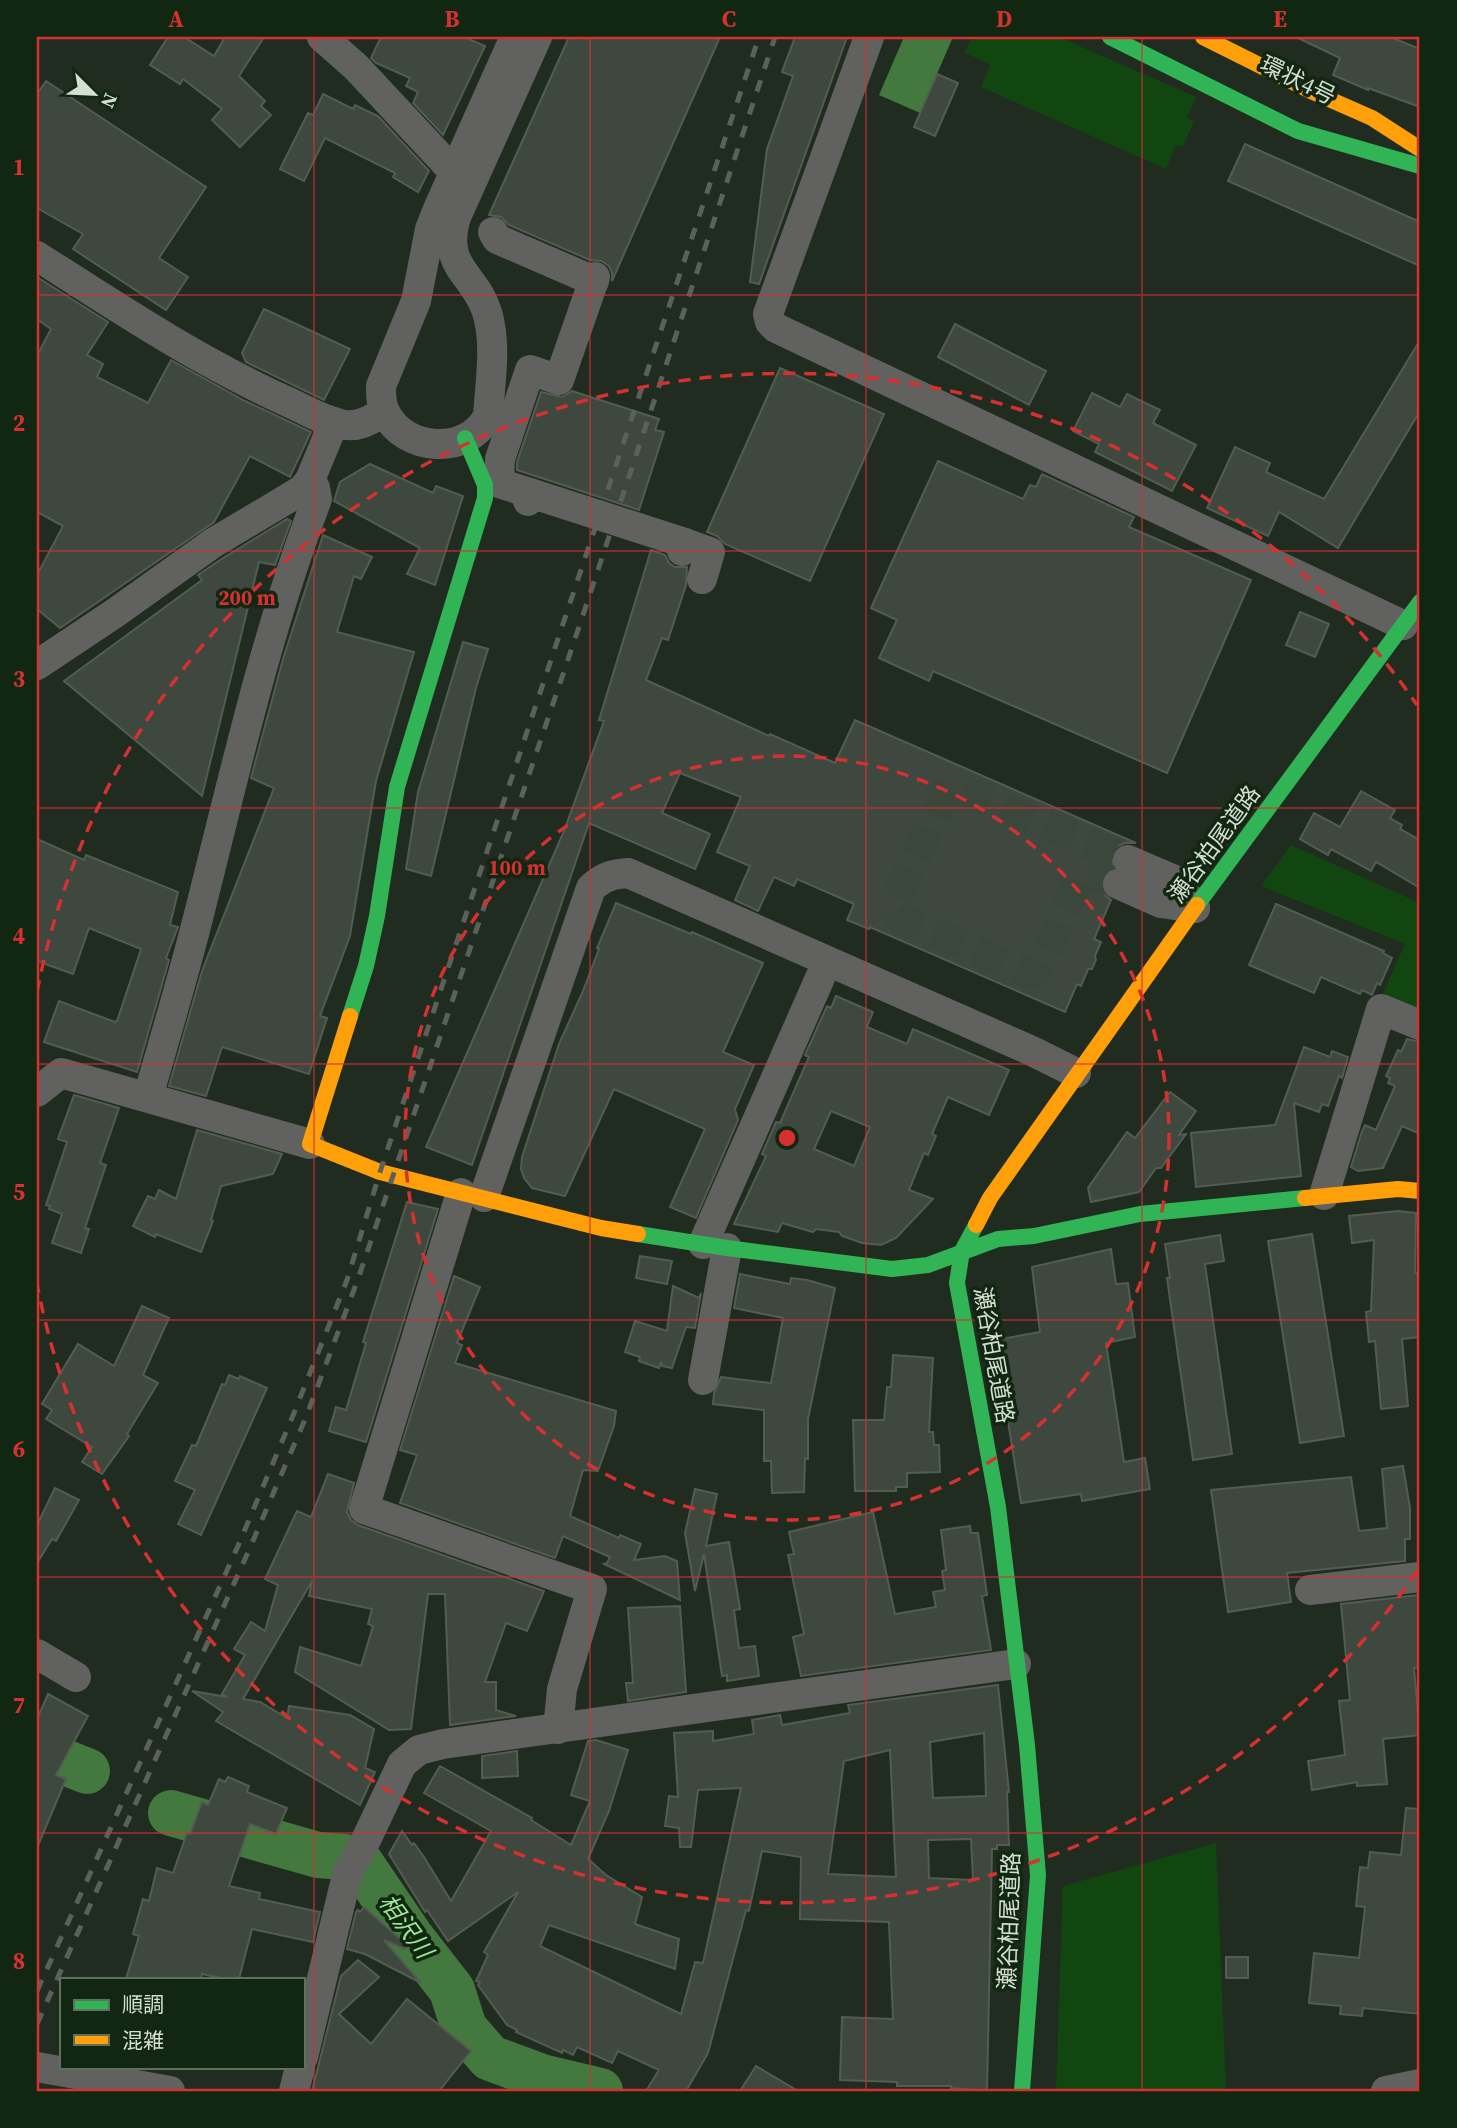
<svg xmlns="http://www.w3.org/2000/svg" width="1457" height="2128" viewBox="0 0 1457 2128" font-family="'Source Serif 4','Noto Sans JP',serif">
	<rect width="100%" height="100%" fill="#202c1f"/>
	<g fill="#114610">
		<polygon points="972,37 1059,37 1196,97 1187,118 1194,121 1183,147 1176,145 1166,169 981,87 990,64 965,53"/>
		<polygon points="1291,845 1420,903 1420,1017 1380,1000 1405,944 1261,886"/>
		<polygon points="1216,1843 1226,2091 1056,2091 1063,1886"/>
	</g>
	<polygon fill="#43783f" points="904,37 953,37 920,113 879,95"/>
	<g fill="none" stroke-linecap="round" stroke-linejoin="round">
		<g stroke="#43783f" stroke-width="46">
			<polyline points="37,1751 87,1771"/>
			<polyline points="171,1813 318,1855 345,1857 361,1864 410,1936 452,1990 464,2028 490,2058 545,2078 600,2091"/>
		</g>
	</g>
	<g fill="#3e483e" stroke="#525c51" stroke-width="2" fill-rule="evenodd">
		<polygon points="168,37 184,37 214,56 225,37 264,37 239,76 265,101 261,106 271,115 240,147 212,120 222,109 183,79 180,84 150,65"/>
		<polygon points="381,37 464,37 485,46 443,135 413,103 418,92 406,86 410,78 376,63 371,58"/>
		<polygon points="569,37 720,37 612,281 612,273 609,266 601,261 590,260 509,225 501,217 489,215"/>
		<polygon points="795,37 847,37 759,284 750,282 767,149 793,76 782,72"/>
		<polygon points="1296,37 1390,37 1420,49 1420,107 1368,88 1368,90 1333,75 1340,58"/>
		<polygon points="937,74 958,83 935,136 914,127"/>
		<polygon points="46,81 206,187 159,258 188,277 166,310 73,249 83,234 37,208 37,94"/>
		<polygon points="323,94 353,109 355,105 378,116 429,171 418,192 393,177 395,173 325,138 304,181 280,169 308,113 313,115"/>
		<polygon points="1245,144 1420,222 1420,266 1228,181"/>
		<polygon points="37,277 108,322 87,355 103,364 97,377 148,403 171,360 245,401 311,432 290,477 250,456 214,522 60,628 37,609 37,575 63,526 37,512 37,356 51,329 37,319"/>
		<polygon points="264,309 350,349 324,400 246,362 242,353"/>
		<polygon points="955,324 1046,371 1029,405 938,357"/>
		<polygon points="1420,340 1420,411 1338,548 1279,512 1268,536 1207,508 1235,447 1270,463 1266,472 1324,499"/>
		<polygon points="780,368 884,414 810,581 725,544 717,536 707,532"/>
		<polygon points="572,391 659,419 655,430 664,432 639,510 517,470 517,462 541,392 562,397"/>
		<polygon points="1092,393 1120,407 1127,394 1160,410 1153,423 1196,445 1172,491 1095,452 1099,444 1073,431"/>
		<polygon points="938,461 1023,499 1030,485 1036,487 1042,474 1134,517 1129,527 1251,580 1167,773 933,671 929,681 879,658 897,620 871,608"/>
		<polygon points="370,464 433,493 436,486 463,496 435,585 407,574 420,548 334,501 340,482"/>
		<polygon points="287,519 291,521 275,565 259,562 202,796 64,681 202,580 198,575 223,558"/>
		<polygon points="323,535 372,557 361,579 354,576 337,632 414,652 376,781 350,936 320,1016 327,1018 309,1074 222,1047 206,1096 169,1086 202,971 274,788 251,778 283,659"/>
		<polygon points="651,550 665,555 669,563 675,567 687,567 686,585 668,640 662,638 646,680 769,736 770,734 835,763 855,720 1136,843 1125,843 1118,846 1112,854 1113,868 1102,876 1101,885 1104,894 1111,900 1094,939 1101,942 1095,956 1096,960 1092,969 1088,969 1081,986 1077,984 1065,1012 870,927 869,929 847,920 854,904 797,879 794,886 774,877 758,911 735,900 750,866 717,852 741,797 680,773 662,813 710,834 695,869 589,823 472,1165 426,1147 564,831 604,721 599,720"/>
		<polygon points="1300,612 1329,624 1315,657 1286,645"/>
		<polygon points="463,642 488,649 476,688 431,876 406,869 418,792"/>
		<polygon points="1361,791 1395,810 1390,818 1402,825 1400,829 1420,840 1420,888 1376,862 1371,871 1331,849 1328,855 1300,839 1314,813 1340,827"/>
		<polygon points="37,839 84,860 86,855 178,892 170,925 178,927 166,958 169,960 137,1072 44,1042 59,1001 115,1022 117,1021 141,949 89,928 73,974 37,961"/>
		<polygon points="616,903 691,934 692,932 763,963 723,1052 754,1065 735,1109 738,1120 696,1218 670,1207 705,1129 614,1089 565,1196 532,1188 524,1178 521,1169 522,1157 559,1044 583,991 599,949 597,948"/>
		<polygon points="1276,904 1384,951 1383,953 1392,958 1380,985 1377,983 1372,995 1362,990 1360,994 1321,977 1314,993 1249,965"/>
		<path d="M836 996 873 1012 867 1027 907 1044 913 1029 1009 1070 989 1115 948 1097 932 1134 936 1136 928 1155 924 1153 909 1190 933 1199 896 1238 881 1245 862 1243 842 1236 839 1232 816 1229 813 1232 782 1223 778 1232 734 1224 766 1156 762 1154 776 1122 780 1123 809 1057 805 1055 827 1006 831 1008ZM831 1111 870 1127 854 1166 814 1149Z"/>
		<polygon points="1407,1039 1420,1042 1420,1134 1402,1126 1383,1168 1358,1171 1351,1167 1362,1131 1365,1125 1376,1130 1395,1086 1388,1083 1390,1078 1386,1076 1398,1050 1401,1052"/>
		<polygon points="1304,1047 1330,1057 1332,1051 1348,1057 1342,1078 1339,1076 1328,1106 1322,1104 1319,1112 1294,1103 1301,1176 1196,1187 1191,1133 1275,1125"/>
		<polygon points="1170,1092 1196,1111 1179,1135 1186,1134 1161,1168 1156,1168 1139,1192 1091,1202 1088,1188 1127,1132 1135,1138"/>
		<polygon points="74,1095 119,1108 100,1163 106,1165 85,1228 89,1229 81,1253 52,1243 62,1214 49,1209 50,1206 46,1205 67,1142 58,1139"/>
		<polygon points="197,1130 282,1154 273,1174 221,1186 211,1220 213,1221 201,1252 156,1234 155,1237 133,1226 148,1196 155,1199 159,1190 176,1199"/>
		<polygon points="407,1202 438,1209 366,1442 329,1431 336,1407 346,1410 366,1343 363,1342"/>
		<polygon points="1398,1211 1416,1213 1415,1273 1420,1273 1420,1337 1402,1339 1408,1406 1381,1409 1375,1341 1369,1342 1366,1312 1371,1311 1374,1240 1352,1243 1349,1216"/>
		<polygon points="1312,1234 1344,1436 1300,1443 1268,1241"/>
		<polygon points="1220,1235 1224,1261 1205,1264 1232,1454 1193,1460 1167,1278 1170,1278 1165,1244"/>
		<polygon points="1111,1249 1116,1284 1128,1283 1135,1337 1106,1343 1124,1462 1145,1458 1150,1489 1082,1501 1081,1494 1021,1503 995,1340 1040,1332 1032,1267"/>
		<polygon points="640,1256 672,1261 667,1284 636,1278"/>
		<polygon points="740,1274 790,1284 791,1278 807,1280 835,1288 808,1419 808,1459 805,1458 804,1492 772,1493 771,1461 764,1461 764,1410 713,1404 714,1393 721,1377 771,1383 783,1318 734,1308"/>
		<polygon points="454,1276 480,1287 457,1343 462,1345 455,1363 616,1411 614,1426 598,1471 583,1470 570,1516 619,1538 620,1535 641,1544 634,1560 665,1556 677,1561 680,1600 604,1564 607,1563 610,1557 563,1536 555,1558 400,1503 417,1455 400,1450"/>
		<polygon points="673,1286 699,1298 701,1293 695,1328 686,1327 672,1368 662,1366 661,1363 659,1368 639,1361 640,1357 625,1352 635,1321 667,1331"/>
		<polygon points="142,1306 169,1318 143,1375 158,1383 127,1434 129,1436 102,1474 82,1462 92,1447 46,1419 52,1410 42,1404 78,1344 114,1366"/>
		<polygon points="893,1355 933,1358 929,1432 933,1432 934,1445 939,1445 940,1472 907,1473 907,1487 896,1487 896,1491 855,1491 853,1420 884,1420 887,1387 891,1387"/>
		<polygon points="229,1375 239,1379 240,1376 267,1388 201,1535 178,1524 195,1490 175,1481 192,1445 196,1446 222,1384 225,1385"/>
		<polygon points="1403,1466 1410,1508 1410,1539 1405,1539 1405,1561 1287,1573 1291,1602 1228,1612 1211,1490 1351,1477 1359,1531 1387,1528 1382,1469"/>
		<polygon points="328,1474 354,1483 347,1512 351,1520 358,1525 544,1591 527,1631 506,1623 485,1682 496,1682 496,1710 516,1716 450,1725 445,1594 428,1594 411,1729 389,1730 295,1672 300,1647 361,1666 373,1626 368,1624 372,1609 309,1596 312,1581 243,1699 260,1702 287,1718 289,1706 350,1715 374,1729 365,1768 375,1772 360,1805 216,1721 223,1712 192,1691 227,1697 222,1694 245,1655 234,1649 251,1622 265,1631 278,1585 265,1579 297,1511 311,1517"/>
		<polygon points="55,1488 79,1500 56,1541 52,1539 37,1563 37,1525"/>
		<polygon points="695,1489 717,1494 706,1546 729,1542 740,1609 734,1610 739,1648 755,1646 759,1676 727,1681 727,1675 722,1676 704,1554 695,1591 685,1533"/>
		<polygon points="873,1512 895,1614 936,1607 933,1592 945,1590 942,1571 946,1570 941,1530 970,1526 971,1533 978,1533 987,1595 982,1596 991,1650 801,1676 793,1637 804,1634 788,1555 794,1554 789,1532"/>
		<polygon points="1418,1595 1420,1667 1414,1668 1420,1735 1383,1739 1387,1784 1357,1786 1357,1782 1312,1790 1308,1761 1345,1755 1339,1701 1350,1700 1341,1604"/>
		<polygon points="680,1606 686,1692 628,1701 626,1683 633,1683 628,1608"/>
		<path d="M998 1685 1009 1792H1007L1009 1845H997V1849H992L987 2091 951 2088V2086H897V2082L840 2080 842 2017 893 2019 889 1922 800 1919 801 1857 762 1851 749 1911 746 1910 708 2053 686 2091H646L659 2070 618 2051 612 2063 577 2047 573 2055 563 2050 562 2053 516 2032 517 2030 507 2025 478 1985 480 1982 476 1981 488 1955 484 1952 518 1892 448 1941 427 1910 425 1912 389 1854 402 1831 412 1845 414 1843 424 1857 451 1901 491 1831 424 1793 440 1766 532 1818 531 1820 571 1845 590 1801 571 1795 588 1741 596 1740 628 1750 609 1811 588 1859 606 1875 642 1897 635 1924 679 1939 675 1969 549 1925 540 1946 681 2014 695 1962 703 1963 741 1788 698 1790 691 1847H680L679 1828 665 1826 669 1796 678 1797 674 1733 713 1731V1741L754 1734 752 1720 780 1715 782 1725 850 1713 848 1705ZM984 1733 986 1796 933 1798 930 1742ZM890 1750 896 1877 828 1874 844 1761ZM971 1839 973 1880 929 1878 928 1840Z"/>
		<polygon points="48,1694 88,1716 56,1775 66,1779 37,1848 37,1719"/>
		<polygon points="517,1751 518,1776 482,1778 482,1756"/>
		<polygon points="228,1777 249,1786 247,1792 287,1808 276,1834 250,1824 229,1886 260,1893 259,1899 320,1912 313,1942 252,1929 239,1979 225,1979 202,1974 201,1979 126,1979 139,1936 133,1934 143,1899 149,1901 157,1868 173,1873 187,1833 190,1834 202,1802 208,1805 219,1779 225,1782"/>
		<polygon points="1406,1808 1420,1809 1420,2014 1363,2008 1362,2016 1340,2014 1341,2006 1309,2003 1314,1953 1359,1958 1365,1907 1356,1906 1360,1867 1368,1868 1370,1852 1401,1855"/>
		<polygon points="364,1907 407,1945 405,1949 384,1940 421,1983 365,1954 347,1949 356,1912 358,1910 360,1912"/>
		<rect x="1226" y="1957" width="22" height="21"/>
		<polygon points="358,1960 379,1977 339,2014 371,2044 407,1999 471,2051 439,2091 312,2091 341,1976"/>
		<polygon points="756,2066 798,2091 740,2091"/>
	</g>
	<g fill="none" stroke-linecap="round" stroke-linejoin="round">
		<path stroke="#3b473a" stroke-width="30" stroke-dasharray="30 15" stroke-linecap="butt" d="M1118 884C1105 879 1091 868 1080 878L1039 968 1034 973H1027L903 919 896 913 895 901 944 794 950 788 957 787 1128 860"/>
		<g stroke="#61615f" stroke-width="30">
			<polyline points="322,37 356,67 454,172"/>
			<path d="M515 37 438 209 430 229 416 301 381 386C381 395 381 404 385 412 404 452 468 456 488 416 490 382 497 345 487 312 474 272 441 268 456 217L537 37"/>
			<polyline points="869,37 768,314 770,322 776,328 1403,625"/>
			<polyline points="493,232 497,239 594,281"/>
			<path d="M37 256C118 308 198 361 286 401 304 409 325 422 345 425 360 427 372 419 385 412"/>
			<polyline points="530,493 499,483 500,459 530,370 559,380 595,277"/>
			<polyline points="685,543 710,552 702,579"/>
			<polyline points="37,665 115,613 213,543 302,490 310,480 334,422"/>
			<polyline points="1128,860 1177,881 1195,908"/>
			<polyline points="1118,884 1161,903 1195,908"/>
			<polyline points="37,1092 61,1073 310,1144"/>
			<path d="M148 1097C165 1037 183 978 198 918 234 777 265 635 317 499L315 488 310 480"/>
			<polyline points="461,1193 364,1509 592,1589 562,1689 558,1729"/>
			<polyline points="1324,1195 1381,1009 1420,1025"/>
			<path d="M484 1197 591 888C603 877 612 874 628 873L1032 1051 1076 1073"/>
			<polyline points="703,1244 827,962"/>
			<polyline points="703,1380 727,1248"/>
			<polyline points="1310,1590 1420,1577"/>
			<polyline points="37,1654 76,1677"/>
			<polyline points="303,2057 348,1871 364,1844 402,1764 419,1750 443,1744 1016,1664"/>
			<polyline points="37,2067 170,2091"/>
			<polyline points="294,2091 300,2067"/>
			<polyline points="1386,2091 1420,2084"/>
		</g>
		<g stroke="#30b455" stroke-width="16">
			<polyline points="1110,37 1298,131 1420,166"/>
			<polyline points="1197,905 1420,602"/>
			<polyline points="350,1016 366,966 377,916 397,787 485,498 485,485 465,438"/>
			<polyline points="976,1225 962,1251 957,1283 998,1507 1027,1745 1038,1875 1022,2091"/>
			<polyline points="638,1234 727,1248 892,1269 928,1265 998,1239 1034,1236 1140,1214 1305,1198"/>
		</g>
		<g stroke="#ff9f0a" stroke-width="16">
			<polyline points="1203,37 1313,92 1372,118 1420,149"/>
			<polyline points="350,1016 310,1144 380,1172 601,1228 638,1234"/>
			<polyline points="1305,1198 1398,1189 1420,1191"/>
			<polyline points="976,1225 990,1198 1197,905"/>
		</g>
		<g stroke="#5c605a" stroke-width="5" stroke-dasharray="12 12" stroke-linecap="butt">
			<polyline points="37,1991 238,1546 294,1413 347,1280 380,1172 759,37"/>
			<polyline points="37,2024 249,1550 306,1417 357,1282 580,624 775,37"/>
		</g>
		<polyline stroke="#61615f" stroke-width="30" points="528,501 530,493 685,543 682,551"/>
	</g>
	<path fill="none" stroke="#d63130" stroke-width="2" stroke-opacity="0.55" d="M314 37V2091M590 37V2091M866 37V2091M1142 37V2091M37 295H1420M37 551H1420M37 808H1420M37 1064H1420M37 1320H1420M37 1577H1420M37 1833H1420"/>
	<g fill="none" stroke="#d63130" stroke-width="3.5" stroke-dasharray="12 9">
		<circle cx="787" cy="1138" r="382"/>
		<path d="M1417 1571A764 764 0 0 1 37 1284M37 992A764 764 0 0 1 1417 705"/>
	</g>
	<g text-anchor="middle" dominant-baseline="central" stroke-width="7" stroke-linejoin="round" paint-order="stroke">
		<g font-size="23" fill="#d2dfd1" stroke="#122711">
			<text transform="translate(1298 80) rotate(26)">環状4号</text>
			<text transform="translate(1214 844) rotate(-54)">瀬谷柏尾道路</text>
			<text transform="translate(994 1355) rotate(80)">瀬谷柏尾道路</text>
			<text transform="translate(1009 1921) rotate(-88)">瀬谷柏尾道路</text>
		</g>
		<g font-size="24" font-style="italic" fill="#9aea94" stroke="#122711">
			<text transform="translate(406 1926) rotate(54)">相沢川</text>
		</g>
	</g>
	<circle cx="787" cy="1138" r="10" fill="#d63130" stroke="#122711" stroke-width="3.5"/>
	<g font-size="21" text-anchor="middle" font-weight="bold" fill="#d63130" stroke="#122711" stroke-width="7" stroke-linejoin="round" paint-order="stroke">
		<text x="247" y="605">200 m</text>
		<text x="517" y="875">100 m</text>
	</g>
	<rect width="1457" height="2128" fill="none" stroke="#122711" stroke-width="77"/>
	<rect x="60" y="1978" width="245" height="91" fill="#122711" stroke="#5f715e" stroke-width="2"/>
	<rect x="74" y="2000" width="35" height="10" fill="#30b455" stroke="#5f715e" stroke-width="2"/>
	<text x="122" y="2012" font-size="21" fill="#d2dfd1">順調</text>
	<rect x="74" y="2035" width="35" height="10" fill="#ff9f0a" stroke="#5f715e" stroke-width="2"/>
	<text x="122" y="2048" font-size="21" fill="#d2dfd1">混雑</text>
	<g transform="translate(94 94) rotate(114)" stroke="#122711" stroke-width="5" paint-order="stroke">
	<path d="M0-5L12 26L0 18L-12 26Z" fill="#d2dfd1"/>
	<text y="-10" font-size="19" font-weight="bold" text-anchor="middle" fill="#d2dfd1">N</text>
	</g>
	<rect x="38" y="38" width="1380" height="2052" fill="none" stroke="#d63130" stroke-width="2.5"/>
	<g font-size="23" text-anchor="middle" font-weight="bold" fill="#d63130">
		<text x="176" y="27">A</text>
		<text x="452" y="27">B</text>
		<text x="729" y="27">C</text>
		<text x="1004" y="27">D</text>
		<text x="1280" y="27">E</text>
		<text x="19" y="175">1</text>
		<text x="19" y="431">2</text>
		<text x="19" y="687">3</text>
		<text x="19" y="944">4</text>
		<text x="19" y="1200">5</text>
		<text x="19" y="1457">6</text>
		<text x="19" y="1713">7</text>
		<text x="19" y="1969">8</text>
	</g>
</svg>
